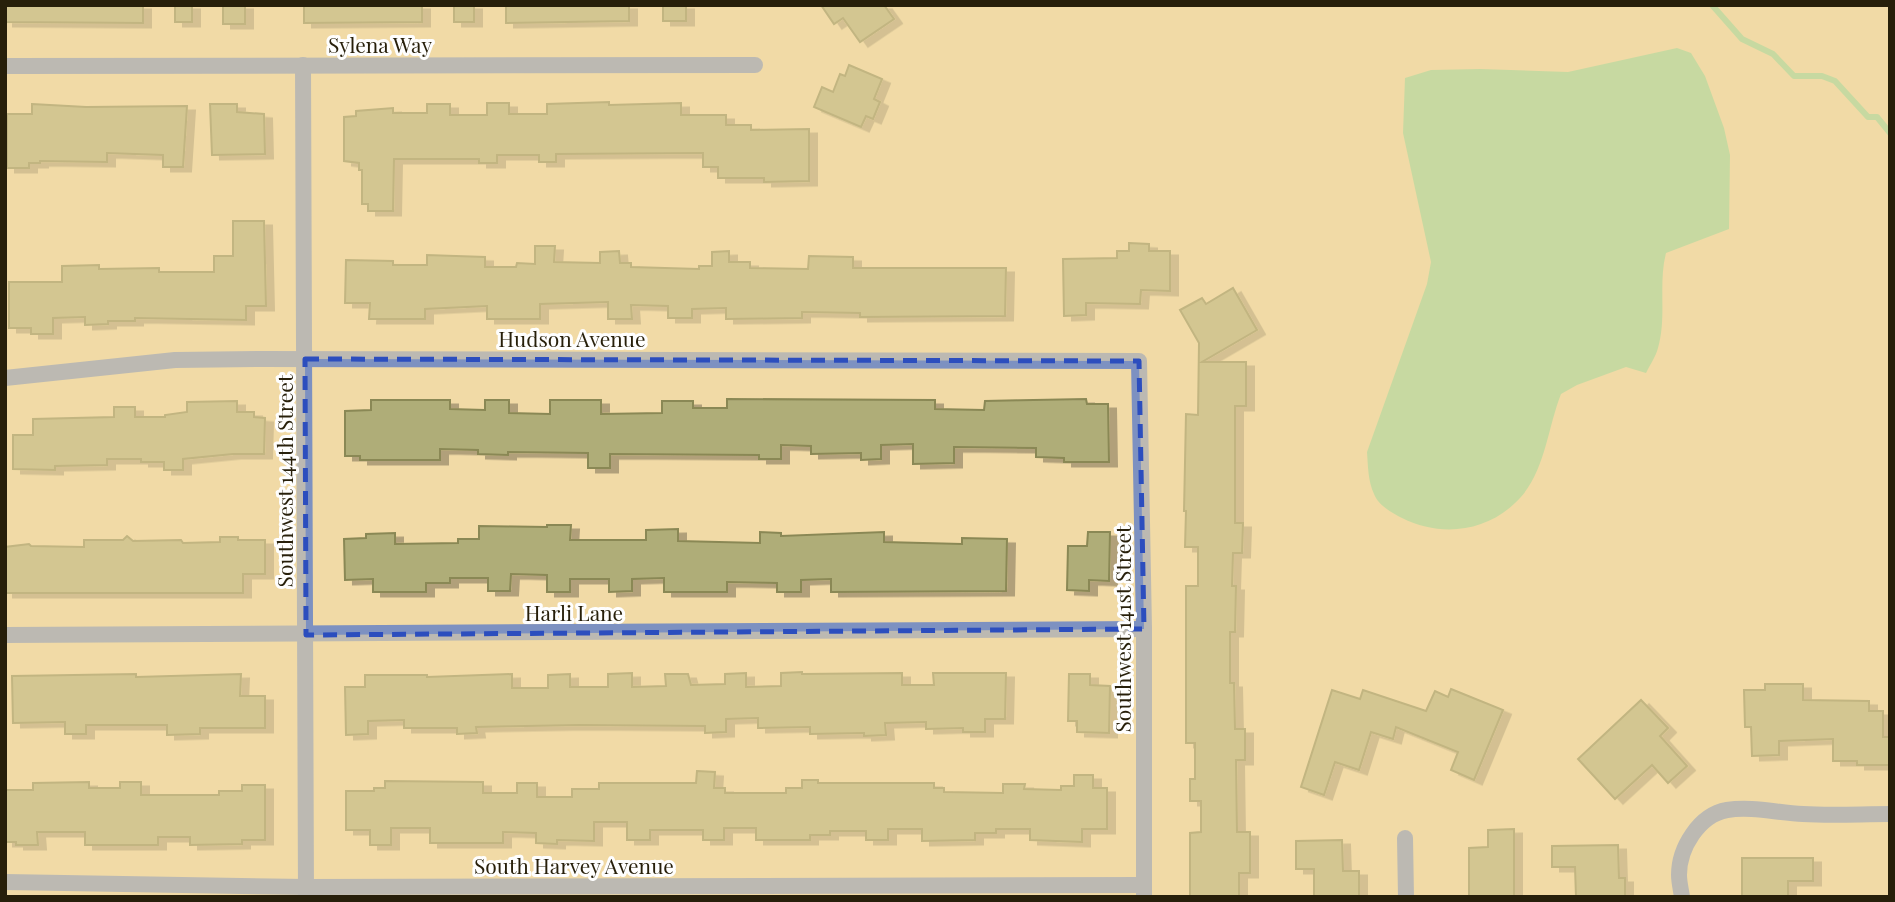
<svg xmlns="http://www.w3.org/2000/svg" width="1895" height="902" viewBox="0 0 1895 902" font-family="'Playfair Display',serif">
	<defs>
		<filter id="shadow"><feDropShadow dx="8" dy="4.5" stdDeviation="0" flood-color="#0004"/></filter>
	</defs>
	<rect width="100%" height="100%" fill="#f1daa6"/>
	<path fill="#96d89b" d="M1677 48 1691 53 1705 76 1724 128 1730 155 1729 229 1666 253C1658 284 1667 317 1658 348 1656 356 1650 365 1646 373L1626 367 1577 385 1561 394C1548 427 1545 471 1520 498 1489 532 1442 538 1402 518 1392 513 1378 505 1374 494 1368 481 1368 466 1367 452L1427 284 1431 262 1403 133 1405 78 1431 70 1480 69 1568 72Z"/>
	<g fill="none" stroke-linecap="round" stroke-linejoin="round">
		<polyline stroke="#96d89b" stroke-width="6" points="1712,5 1742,39 1773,54 1794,76 1822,76 1835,81 1868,117 1877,117 1890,133"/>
	</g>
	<g fill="#afad78" stroke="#8a8855" stroke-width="2" filter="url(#shadow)">
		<polygon points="5,5 143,5 143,23 5,22"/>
		<rect x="175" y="5" width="17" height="17"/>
		<rect x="223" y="5" width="22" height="19"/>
		<polygon points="304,5 422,5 422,22 304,23"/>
		<rect x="454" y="5" width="20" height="17"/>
		<polygon points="506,5 629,5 629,21 506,23"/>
		<rect x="663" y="5" width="23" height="16"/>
		<polygon points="821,5 884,5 894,19 860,42 843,18 834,24"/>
		<polygon points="849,65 882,79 874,99 880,102 873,119 866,116 861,127 814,107 822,87 833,92 840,74 845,76"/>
		<polygon points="609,102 609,105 681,103 681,115 726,115 726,125 751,125 751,130 809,129 809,181 764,182 764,178 718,178 718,167 703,167 703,153 556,154 556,162 539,162 539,155 497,155 497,163 479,163 479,159 394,159 393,211 368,211 368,204 362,204 362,170 359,170 359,163 344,161 344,117 356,116 356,111 393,108 393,113 427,113 427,104 450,104 450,115 487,115 487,103 509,103 509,114 547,114 547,104"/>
		<polygon points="32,104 86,107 187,106 183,167 163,167 163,155 107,153 107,162 40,161 40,163 29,163 29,168 7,168 7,114 32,114"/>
		<polygon points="210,104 237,104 237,112 264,114 265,154 212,155"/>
		<polygon points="233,221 264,221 266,306 246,306 246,320 135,318 135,321 108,321 108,324 85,325 85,317 53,318 53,334 31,334 31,328 9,328 9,282 62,282 62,266 99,265 99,269 159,268 159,272 214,272 214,256 233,256"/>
		<polygon points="1129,243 1149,244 1149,251 1170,251 1170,291 1141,290 1140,304 1086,303 1086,315 1064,316 1063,259 1117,258 1117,251 1129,251"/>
		<polygon points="535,246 555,246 554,262 600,263 600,252 619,251 620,263 631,263 631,267 699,269 699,266 712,266 712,252 729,251 729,262 750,262 750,268 808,269 809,256 853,257 853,268 1006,268 1005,316 860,317 860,313 802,312 802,318 726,319 726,308 692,309 692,318 668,318 668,306 631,305 632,319 608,319 608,302 540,304 540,319 487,319 487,306 425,309 425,319 369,319 370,303 345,303 346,260 393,261 393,265 427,265 427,255 485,257 485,267 516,267 517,263 535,264"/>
		<polygon points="1233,288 1257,330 1202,362 1246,362 1246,406 1235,406 1235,523 1243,523 1242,553 1233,553 1232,586 1236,586 1235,632 1230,632 1230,683 1234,683 1235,729 1245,729 1245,760 1236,760 1237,832 1250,832 1250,873 1239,873 1239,897 1190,897 1190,833 1201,832 1201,801 1190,801 1190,779 1195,779 1195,743 1186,743 1186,586 1198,586 1198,547 1185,547 1186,511 1184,511 1186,414 1198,415 1199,343 1180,310 1202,298 1206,304"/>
		<polygon points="727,399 935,400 935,409 984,410 985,401 1086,399 1087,404 1108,404 1109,462 1064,462 1064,458 1036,457 1036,448 954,447 954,463 913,464 913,444 881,445 881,459 861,460 861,453 811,454 811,446 781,445 781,459 759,459 759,455 610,454 610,468 588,468 588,453 508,452 508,455 478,454 478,450 440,449 440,460 360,460 360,456 345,456 345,411 371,410 371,400 450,400 450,409 485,410 485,400 509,400 509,413 550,414 550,400 601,400 601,414 662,413 662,401 693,401 693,408 727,408"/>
		<polygon points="237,401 237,412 254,412 254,417 265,418 264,454 233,454 183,459 183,470 164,470 164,462 141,462 141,459 107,459 107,465 55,466 55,470 13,469 13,435 33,435 33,419 114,417 114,407 135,407 135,417 165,417 165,415 187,412 187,402"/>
		<polygon points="547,525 571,525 570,540 646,540 646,530 678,529 678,541 760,543 760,532 781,533 781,536 884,532 884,542 962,544 962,538 1007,539 1006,591 831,592 831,579 801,580 801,592 777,592 777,583 727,582 727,592 664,592 664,578 632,579 632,591 609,592 609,579 570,579 570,592 547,592 547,575 511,574 510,591 488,591 488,578 450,578 450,583 426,583 426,592 373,592 373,579 345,580 344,539 366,538 366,534 395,533 395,544 458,543 458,539 479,539 479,526 547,527"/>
		<polygon points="1088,532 1110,532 1109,581 1089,580 1089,591 1067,590 1068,546 1087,546"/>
		<polygon points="127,536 133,541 181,540 183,543 220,542 220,537 238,537 238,540 265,540 265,574 243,574 243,593 5,593 5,547 29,544 31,546 84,547 84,540 123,540"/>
		<polygon points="802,672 802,674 902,673 902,685 934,685 933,673 1006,673 1005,719 985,719 985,732 963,732 963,728 926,729 926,722 885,723 886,735 864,736 864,733 810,734 810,727 758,728 758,718 726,719 726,732 705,733 705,726 579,725 476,727 477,733 457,734 457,728 404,728 404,720 368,721 368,734 346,735 345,687 365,687 365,675 427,675 427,677 512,674 512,688 548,688 548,675 570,674 570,687 608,687 608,674 632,673 632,687 666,686 665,674 688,674 691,685 725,684 725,674 746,673 746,687 781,686 781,673"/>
		<polygon points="136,674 136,677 241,674 240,696 265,696 265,728 200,728 200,734 167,735 167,725 86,725 86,734 65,734 65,722 13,723 12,676"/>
		<polygon points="1069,674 1090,674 1090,685 1110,686 1109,733 1077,732 1077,721 1068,721"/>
		<polygon points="1765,684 1803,684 1803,700 1869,701 1869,711 1883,711 1883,737 1890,737 1890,765 1857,765 1857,761 1833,761 1833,739 1779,741 1779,755 1752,756 1751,727 1745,727 1744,690 1765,690"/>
		<polygon points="1451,689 1503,710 1474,780 1451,770 1458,752 1396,727 1393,739 1371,732 1359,770 1335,762 1324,795 1301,787 1332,690 1360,699 1363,690 1426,711 1435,691 1448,697"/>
		<polygon points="1641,700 1668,728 1660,736 1687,766 1668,783 1652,765 1615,799 1578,759"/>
		<polygon points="697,771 715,772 714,788 725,788 725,793 786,793 786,788 802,788 802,780 818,780 818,783 934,783 934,788 944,788 944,792 1003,793 1003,784 1025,784 1024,789 1061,790 1061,786 1074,786 1074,775 1093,775 1093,788 1107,788 1107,829 1082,829 1082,842 1030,840 1030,829 996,829 996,833 975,833 975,840 922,841 922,829 888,829 888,840 866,840 866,831 830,831 830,835 810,835 810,840 756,840 756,828 724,828 724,840 703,840 703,830 650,830 650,840 627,840 627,822 594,822 594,841 557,840 557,844 536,843 536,833 503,832 503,843 430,843 430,828 391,828 391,845 370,845 370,830 346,830 346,791 374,791 374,788 385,788 385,781 483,782 483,793 517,793 517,783 537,783 537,797 572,797 572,789 599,789 599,783 696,783"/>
		<polygon points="89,782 89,788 120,788 120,782 141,782 141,795 219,795 219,791 242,791 242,785 265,785 265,840 242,840 242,844 190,845 190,837 158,837 158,845 85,845 85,832 37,832 38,845 16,845 16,842 5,842 5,790 33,790 33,783"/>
		<polygon points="1514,829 1514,897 1469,897 1469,848 1488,847 1488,830"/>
		<polygon points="1342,840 1343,871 1359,871 1359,897 1314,897 1314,869 1296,869 1296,841"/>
		<polygon points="1618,845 1619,878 1625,878 1625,897 1576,897 1575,867 1552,867 1552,846"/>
		<polygon points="1742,858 1813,858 1813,881 1788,881 1788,897 1742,897"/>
	</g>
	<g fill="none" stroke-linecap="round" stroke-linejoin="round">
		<g stroke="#7d91c1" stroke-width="16">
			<polyline points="303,65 306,897"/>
			<polyline points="5,66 755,65"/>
			<polyline points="5,378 175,360 261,359 1139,361 1144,629 1144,897"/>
			<polyline points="5,635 1144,629"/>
			<polyline points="1405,838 1406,897"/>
			<polyline points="5,882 306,887 1144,885"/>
			<path d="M1682 897C1681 890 1679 882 1679 875 1679 848 1699 815 1727 810 1752 806 1778 813 1803 814 1832 816 1861 814 1890 814"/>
		</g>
	</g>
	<path d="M0 0H1895V902H0ZM305 359 1139 361 1144 629 306 635Z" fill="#f1daa6" fill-opacity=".55" fill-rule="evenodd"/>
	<path fill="none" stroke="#2c4ebe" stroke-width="5" stroke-dasharray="14 9" stroke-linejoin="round" d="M305 359 1139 361 1144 629 306 635Z"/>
	<g text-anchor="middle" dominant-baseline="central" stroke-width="6" stroke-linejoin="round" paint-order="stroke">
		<g font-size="21" fill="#271f0a" stroke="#fefefe">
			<text x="380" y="44">Sylena Way</text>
			<text x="572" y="338">Hudson Avenue</text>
			<text transform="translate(284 481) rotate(-90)">Southwest 144th Street</text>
			<text x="574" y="612">Harli Lane</text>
			<text transform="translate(1122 629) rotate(-90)">Southwest 141st Street</text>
			<text x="574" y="865">South Harvey Avenue</text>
		</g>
	</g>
	<rect width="1895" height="902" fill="none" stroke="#271f0a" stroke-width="14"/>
</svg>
